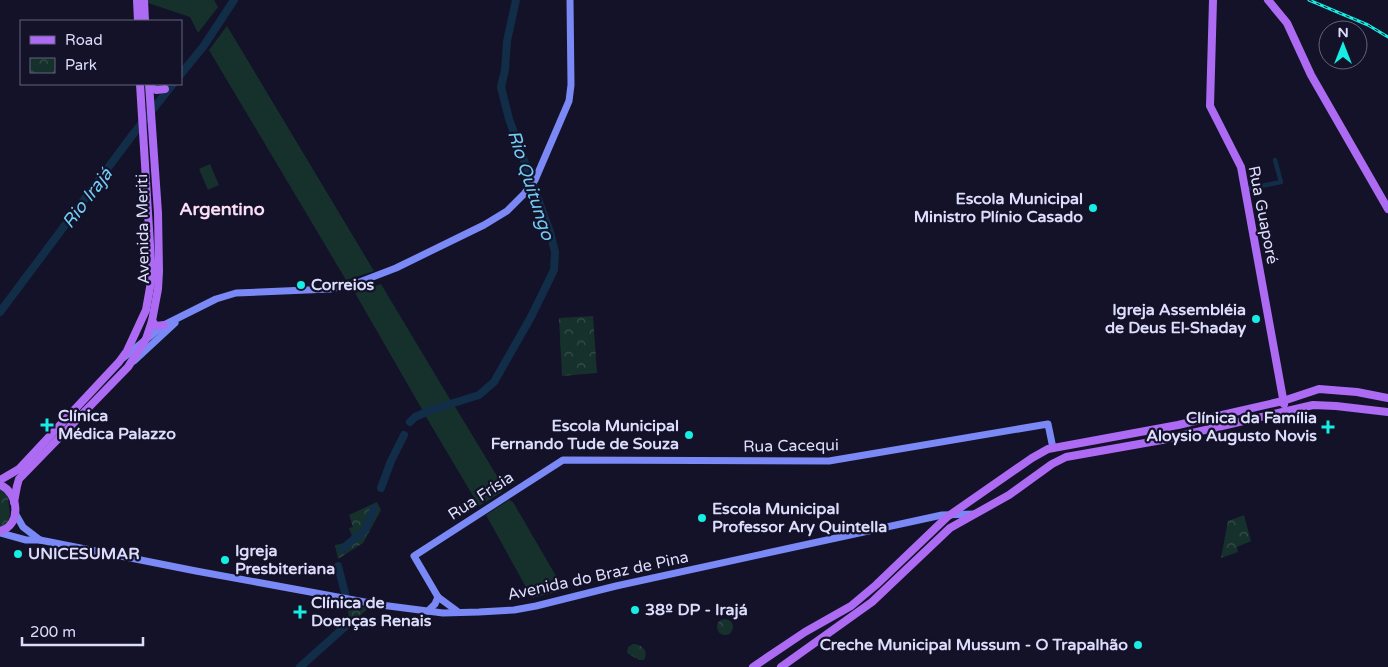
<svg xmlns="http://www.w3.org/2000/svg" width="1388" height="667" viewBox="0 0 1388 667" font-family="'Varela Round',sans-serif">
	<defs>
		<pattern id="park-crowns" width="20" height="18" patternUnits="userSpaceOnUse" patternTransform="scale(1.25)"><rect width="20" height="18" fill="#16312c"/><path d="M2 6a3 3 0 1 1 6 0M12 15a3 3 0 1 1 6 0" fill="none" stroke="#374e4c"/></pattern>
	</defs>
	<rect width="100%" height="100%" fill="#131228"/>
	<g fill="#16312c">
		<polygon points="148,0 214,0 218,7 198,33 190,17 148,3"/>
		<polygon points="227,26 374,271 346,280 209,50"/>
		<polygon points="210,164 219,185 208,190 199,169"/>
		<polygon points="381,284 451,401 432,406 423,411 355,293"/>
		<polygon points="454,405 503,486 502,492 479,506 425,415"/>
		<polygon points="509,500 513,502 563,588 561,591 532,598 486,515"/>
	</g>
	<g fill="url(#park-crowns)">
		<polygon points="593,316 597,373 562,376 559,318"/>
		<polygon points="0,487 8,497 10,515 7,524 0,527"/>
		<polygon points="377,502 381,510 363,543 338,559 335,545 349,542 353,539 349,528 353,527 349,515"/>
		<polygon points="1244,515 1251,541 1237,547 1238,552 1221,558 1228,521"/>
		<polygon points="346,603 369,608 353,621 349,616"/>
		<circle cx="725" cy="627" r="8"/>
		<path d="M633 644C642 644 649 651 644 660H639L627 653 628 647Z"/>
	</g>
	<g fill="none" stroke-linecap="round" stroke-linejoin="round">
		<polyline stroke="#112d48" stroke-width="4.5" points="1246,189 1281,182 1275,160"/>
		<g stroke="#112d48" stroke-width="8">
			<polyline points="181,74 203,47 234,0"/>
			<polyline points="0,312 134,133 173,84"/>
			<polyline points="410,422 415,417 431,410 479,395 494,382 531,317 554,270 555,252 550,232 509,119 501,87 505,70 507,41 516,0"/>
			<polyline points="381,488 391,461 404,435"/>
			<polyline points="342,549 365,530 374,509"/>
			<polyline points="338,566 345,593"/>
			<polyline points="300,667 348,624"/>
		</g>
		<g stroke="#7a89f5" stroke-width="7">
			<polyline points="123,358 164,325 216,299 236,293 330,289 357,283 396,268 484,225 507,211 524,194 535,180 569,101 571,85 570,0"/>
			<polyline points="134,361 175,323"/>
			<polyline points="15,513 23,527 40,540"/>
			<polyline points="0,533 26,540 40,540 196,571 381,605 443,613 479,612 514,610 536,606 616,586 942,515 974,514"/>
			<polyline points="428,611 435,604 438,597"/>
			<polyline points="457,611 438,597 414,556 563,460 829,461 1048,424 1053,448"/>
		</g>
		<g stroke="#ad6bf4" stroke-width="8">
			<polyline points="137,0 138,21"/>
			<polyline points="144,0 145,21"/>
			<polyline points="1213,0 1210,106 1241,167 1284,404"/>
			<polyline points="1268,0 1287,23 1311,75 1388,209"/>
			<polyline points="150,87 156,90 165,89"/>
			<polyline points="152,321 156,326 164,325"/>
			<polyline points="0,480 19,469 119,362 127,351 146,310 151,282 151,261 140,84"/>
			<path d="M0 485C19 492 22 526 0 531"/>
			<polyline points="14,502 17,486 19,479 128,367 146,339 152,321 158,289 159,271 158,213 149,84"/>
			<polyline points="753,667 805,632 851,606 876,585 947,517 1032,458 1048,449 1178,425 1283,401 1319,389 1357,392 1388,398"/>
			<polyline points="781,667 872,602 950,528 1009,495 1052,464 1066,457 1162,440 1313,405 1336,406 1388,412"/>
		</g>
		<defs>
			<polyline id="rail" points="1309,0 1368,25 1388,37"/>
		</defs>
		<use href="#rail" stroke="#16ede3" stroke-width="3"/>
		<use href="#rail" stroke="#131228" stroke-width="1" stroke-dasharray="4" stroke-linecap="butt"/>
	</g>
	<g fill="#16ede3" stroke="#131228" stroke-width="2">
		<circle cx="1093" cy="208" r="5"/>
		<circle cx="301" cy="285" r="5"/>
		<circle cx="1256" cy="319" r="5"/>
		<path d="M44.5 417.5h5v5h5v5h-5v5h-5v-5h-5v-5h5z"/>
		<path d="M1325.5 419.5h5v5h5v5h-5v5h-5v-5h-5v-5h5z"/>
		<circle cx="689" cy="435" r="5"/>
		<circle cx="702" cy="518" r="5"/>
		<circle cx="18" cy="554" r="5"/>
		<circle cx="225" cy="560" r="5"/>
		<circle cx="635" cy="610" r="5"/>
		<path d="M297.5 604.5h5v5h5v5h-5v5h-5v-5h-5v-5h5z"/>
		<circle cx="1138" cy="645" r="5"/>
	</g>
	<g text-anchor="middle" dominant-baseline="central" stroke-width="4.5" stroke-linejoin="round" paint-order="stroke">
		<g font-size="16" font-weight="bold" fill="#dcddfc" stroke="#131228" text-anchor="start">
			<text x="1083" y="199" text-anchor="end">Escola Municipal<tspan x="1083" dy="18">Ministro Plínio Casado</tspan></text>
			<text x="311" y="285">Correios</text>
			<text x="1246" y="310" text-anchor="end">Igreja Assembléia<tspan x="1246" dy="18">de Deus El-Shaday</tspan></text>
			<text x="58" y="416">Clínica<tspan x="58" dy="18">Médica Palazzo</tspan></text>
			<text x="1317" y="418" text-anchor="end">Clínica da Família<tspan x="1317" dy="18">Aloysio Augusto Novis</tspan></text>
			<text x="679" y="426" text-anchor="end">Escola Municipal<tspan x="679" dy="18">Fernando Tude de Souza</tspan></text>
			<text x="712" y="509">Escola Municipal<tspan x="712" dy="18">Professor Ary Quintella</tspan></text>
			<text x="235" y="551">Igreja<tspan x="235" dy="18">Presbiteriana</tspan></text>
			<text x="28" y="554">UNICESUMAR</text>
			<text x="311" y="603">Clínica de<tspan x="311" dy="18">Doenças Renais</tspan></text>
			<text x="645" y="610">38º DP - Irajá</text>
			<text x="1128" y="645" text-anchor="end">Creche Municipal Mussum - O Trapalhão</text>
		</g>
		<g font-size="16" fill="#dcddfc" stroke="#131228">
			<text transform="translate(1263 215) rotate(79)">Rua Guaporé</text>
			<text transform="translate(143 229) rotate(-91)">Avenida Meriti</text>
			<text transform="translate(791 446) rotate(-1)">Rua Cacequi</text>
			<text transform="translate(481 496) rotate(-33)">Rua Frísia</text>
			<text transform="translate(598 576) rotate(-12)">Avenida do Braz de Pina</text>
		</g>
		<g font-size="18" font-style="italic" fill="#72cbf4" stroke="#131228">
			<text transform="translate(531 185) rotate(72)">Rio Quitungo</text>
			<text transform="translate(87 198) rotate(-53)">Rio Irajá</text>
		</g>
		<g font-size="18" font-weight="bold" fill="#fcddf6" stroke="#131228">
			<text x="222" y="209">Argentino</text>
		</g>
	</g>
	<rect x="20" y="20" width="162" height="65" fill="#131228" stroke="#63637d"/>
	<rect x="30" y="36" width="25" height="8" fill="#ad6bf4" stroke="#63637d"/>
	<text x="65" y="45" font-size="15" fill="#dcddfc">Road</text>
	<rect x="30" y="58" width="25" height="15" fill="url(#park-crowns)" stroke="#63637d"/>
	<text x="65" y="70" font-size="15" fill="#dcddfc">Park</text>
	<g transform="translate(1343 45)"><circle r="24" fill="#131228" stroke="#63637d"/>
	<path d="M0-4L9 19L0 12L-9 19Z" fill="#16ede3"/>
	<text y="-8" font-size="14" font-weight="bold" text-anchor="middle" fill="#dcddfc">N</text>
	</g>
	<path d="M22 637v8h121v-8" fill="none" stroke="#dcddfc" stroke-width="2.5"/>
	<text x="30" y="637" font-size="15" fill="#dcddfc" stroke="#131228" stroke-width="4" paint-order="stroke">200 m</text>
</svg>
